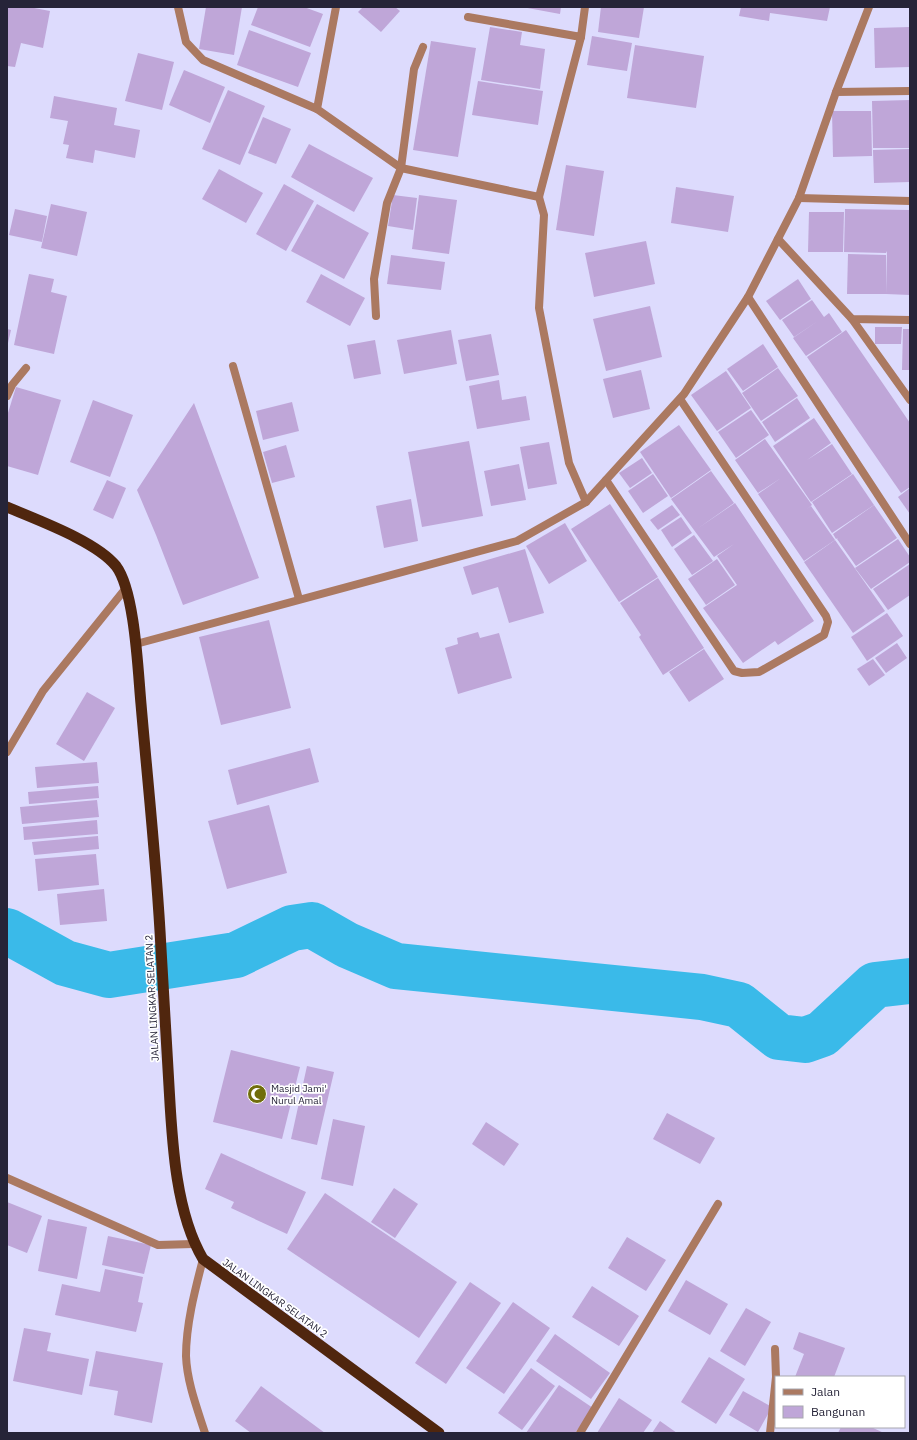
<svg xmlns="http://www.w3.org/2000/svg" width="917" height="1440" viewBox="0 0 917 1440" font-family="'IBM Plex Sans',sans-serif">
	<rect width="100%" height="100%" fill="#dddbfd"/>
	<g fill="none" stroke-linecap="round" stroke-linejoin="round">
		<polyline stroke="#3abae9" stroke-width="46" points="7,931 65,963 109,975 236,955 292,928 312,925 347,945 396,966 702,997 739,1005 779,1037 805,1040 822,1034 875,985 910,981"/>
	</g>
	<g fill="#bfa6d8">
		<polygon points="7,7 29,7 50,11 43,48 21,43 15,67 7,66"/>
		<polygon points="206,7 242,7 234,55 199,49"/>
		<polygon points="258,7 304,7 323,14 310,47 251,25"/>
		<polygon points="363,7 395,7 400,11 381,32 358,12"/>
		<polygon points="522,7 561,7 560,14"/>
		<polygon points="601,7 644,7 639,38 598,32"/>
		<polygon points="741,7 830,7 827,21 770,13 769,21 739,16"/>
		<polygon points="490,27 522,32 520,45 545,49 540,89 481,80"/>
		<polygon points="910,27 910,67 875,68 874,28"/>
		<polygon points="249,30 311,53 298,87 237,65"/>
		<polygon points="592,36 632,43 627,71 587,65"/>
		<polygon points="431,41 476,48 458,157 413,150"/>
		<polygon points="635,45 704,56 696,108 627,98"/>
		<polygon points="138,53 174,62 162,110 125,101"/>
		<polygon points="184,70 225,87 210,123 169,105"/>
		<polygon points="478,81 543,91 538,125 472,115"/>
		<polygon points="228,90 265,106 240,165 202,149"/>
		<polygon points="54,96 117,108 114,125 140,130 135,158 95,150 93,163 66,158 69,145 63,144 68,121 50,118"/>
		<polygon points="910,100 910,148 873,148 872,101"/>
		<polygon points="832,111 871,111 872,156 833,157"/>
		<polygon points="263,117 291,129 276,164 248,153"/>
		<polygon points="309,144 373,178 354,212 291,177"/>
		<polygon points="910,149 910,182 874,183 873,150"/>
		<polygon points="566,165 604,171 594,236 556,230"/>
		<polygon points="219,169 263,193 246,223 202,199"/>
		<polygon points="284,184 314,201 286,251 256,234"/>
		<polygon points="676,187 734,196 728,232 671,223"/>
		<polygon points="393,195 417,198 413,230 388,226"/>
		<polygon points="419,195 457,200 449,254 412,249"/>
		<polygon points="51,204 87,212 77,256 41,248"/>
		<polygon points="317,204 369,233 344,279 291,251"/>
		<polygon points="15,209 47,216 42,242 9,235"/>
		<polygon points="845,209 910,210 910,295 886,294 887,251 886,253 844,252"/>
		<polygon points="809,212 844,212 843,252 808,252"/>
		<polygon points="646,241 655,284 594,297 585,253"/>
		<polygon points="848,254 886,255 886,294 847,294"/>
		<polygon points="391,255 445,262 441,290 387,284"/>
		<polygon points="29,274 54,279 51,292 67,296 54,354 14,345"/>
		<polygon points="321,274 365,298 350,326 306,302"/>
		<polygon points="798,279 811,299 780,320 766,301"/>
		<polygon points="812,300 824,317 829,313 842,332 806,356 793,338 818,321 794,337 782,320"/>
		<polygon points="650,306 662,357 606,371 593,319"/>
		<polygon points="875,327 902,327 901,344 875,344"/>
		<polygon points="7,329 11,330 8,343 7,342"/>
		<polygon points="903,329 910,329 910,370 902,370"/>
		<polygon points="451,330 457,364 404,374 397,340"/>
		<polygon points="846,330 910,423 910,487 901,493 807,357"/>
		<polygon points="491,334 499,375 466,381 458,340"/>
		<polygon points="375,340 381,374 354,379 347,345"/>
		<polygon points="763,344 778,367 743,391 727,369"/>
		<polygon points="778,368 798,396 761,421 742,393"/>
		<polygon points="641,370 650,409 613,418 603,379"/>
		<polygon points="726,371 751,408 717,431 691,395"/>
		<polygon points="499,380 502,400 526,396 530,420 477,429 469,386"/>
		<polygon points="16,387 61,400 38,475 7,466 7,416"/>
		<polygon points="797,398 810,418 775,442 762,422"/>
		<polygon points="93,400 133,415 110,477 70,462"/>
		<polygon points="292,402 299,431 263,440 256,411"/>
		<polygon points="194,403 259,578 183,605 156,535 137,490"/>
		<polygon points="751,410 769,435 736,458 718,432"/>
		<polygon points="814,418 831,443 807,460 832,444 852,474 811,502 773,446"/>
		<polygon points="679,425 711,470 671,498 640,452"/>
		<polygon points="765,439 812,505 807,509 811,506 835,540 804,561 758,494 781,478 758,493 735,460"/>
		<polygon points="469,441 483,516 422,527 408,452"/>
		<polygon points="549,442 557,484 528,489 520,447"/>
		<polygon points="286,445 295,477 272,483 263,452"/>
		<polygon points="642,458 652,473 630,488 619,473"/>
		<polygon points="519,464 526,500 491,506 484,471"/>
		<polygon points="711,471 734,503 697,529 735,503 814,621 778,645 775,641 743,663 703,608 737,585 717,556 734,544 714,557 671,499"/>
		<polygon points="653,474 668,496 643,513 628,491"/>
		<polygon points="853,474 874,505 832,533 812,502"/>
		<polygon points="107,480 126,488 113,519 93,510"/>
		<polygon points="910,488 910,514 898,497"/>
		<polygon points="411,499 418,541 384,548 376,506"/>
		<polygon points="610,504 658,577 619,602 571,529"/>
		<polygon points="672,505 680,515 658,530 650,520"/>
		<polygon points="874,505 897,538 856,566 837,539 838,538 836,539 833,534"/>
		<polygon points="681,517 692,533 672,547 661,530"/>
		<polygon points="565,523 587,561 549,584 526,546"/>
		<polygon points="694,535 713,561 692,575 674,549"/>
		<polygon points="898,539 910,557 910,562 871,589 855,568"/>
		<polygon points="835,540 885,611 853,633 804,562"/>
		<polygon points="525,549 544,613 509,623 498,587 472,595 463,567"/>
		<polygon points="717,559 735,585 706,605 688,579"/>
		<polygon points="910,564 910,595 888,610 873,589"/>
		<polygon points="658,578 704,648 663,675 639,637 641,635 620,603"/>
		<polygon points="887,613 903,636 867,661 851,637"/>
		<polygon points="269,620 291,708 221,725 199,637"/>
		<polygon points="478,632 480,638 499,633 512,678 458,694 445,648 458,644 457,638"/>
		<polygon points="897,643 907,658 886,673 875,658"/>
		<polygon points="704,649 724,679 689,702 669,672"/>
		<polygon points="873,659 885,675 869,686 857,669"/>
		<polygon points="87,692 115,708 84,761 56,744"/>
		<polygon points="310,748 319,782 237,805 228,770"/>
		<polygon points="97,762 99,783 37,788 35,767"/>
		<polygon points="98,786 99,798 29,804 28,792"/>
		<polygon points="97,800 99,817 22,824 20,807"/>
		<polygon points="269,805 287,873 227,889 208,821"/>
		<polygon points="97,820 98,834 24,840 23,827"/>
		<polygon points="98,836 99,849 34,855 32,842"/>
		<polygon points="96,854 99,885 38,891 35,859"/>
		<polygon points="104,889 107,921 60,925 57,894"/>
		<polygon points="231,1050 300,1067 282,1139 213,1122"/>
		<polygon points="307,1066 334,1072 317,1145 291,1139"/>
		<polygon points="667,1113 715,1138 700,1164 653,1139"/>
		<polygon points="333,1119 365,1126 353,1186 321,1179"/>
		<polygon points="486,1122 519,1144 504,1166 472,1144"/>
		<polygon points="221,1153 306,1192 287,1234 231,1208 234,1202 205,1189"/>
		<polygon points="394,1188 418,1204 395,1238 371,1222"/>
		<polygon points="325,1193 457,1282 419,1338 287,1249"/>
		<polygon points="7,1202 42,1216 27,1253 7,1245"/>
		<polygon points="48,1219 87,1227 77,1279 38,1271"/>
		<polygon points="108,1236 151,1245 144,1274 102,1265"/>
		<polygon points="627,1237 666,1260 646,1291 608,1268"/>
		<polygon points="105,1269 143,1277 138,1302 143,1303 136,1332 55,1315 62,1284 100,1292"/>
		<polygon points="686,1280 728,1304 710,1335 668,1311"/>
		<polygon points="470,1282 501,1303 446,1384 415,1363"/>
		<polygon points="592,1286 639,1316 619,1346 572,1317"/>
		<polygon points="513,1302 550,1328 504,1394 466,1368"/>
		<polygon points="746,1308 771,1322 745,1366 720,1351"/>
		<polygon points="24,1328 51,1333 47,1351 89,1359 82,1395 13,1381"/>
		<polygon points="799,1332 845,1348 834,1377 795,1377 804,1354 793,1349"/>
		<polygon points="555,1334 610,1373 591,1399 536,1361"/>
		<polygon points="96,1351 163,1363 152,1423 114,1415 118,1391 89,1386"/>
		<polygon points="709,1357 745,1379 716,1424 681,1402"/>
		<polygon points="531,1368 555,1386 522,1430 498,1413"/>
		<polygon points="559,1385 593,1408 575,1433 526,1433"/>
		<polygon points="261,1386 325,1433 251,1433 235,1421"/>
		<polygon points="743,1391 772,1407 758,1432 729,1415"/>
		<polygon points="619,1398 652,1420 643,1433 597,1433"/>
		<polygon points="660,1421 677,1433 652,1433"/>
		<polygon points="841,1427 871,1427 884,1433 838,1433"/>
	</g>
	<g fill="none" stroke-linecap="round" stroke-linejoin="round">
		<polyline stroke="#ab7961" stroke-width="8" points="233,366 299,599"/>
		<g stroke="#ab7961" stroke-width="8">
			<polyline points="178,7 186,42 203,60 317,109"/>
			<polyline points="336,7 317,109 401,168 539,197 544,215 539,308 569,463 586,502"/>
			<polyline points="468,17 581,37 585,7"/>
			<polyline points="836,92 869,7"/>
			<polyline points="539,197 581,37"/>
			<polyline points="799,198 910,201"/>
			<polyline points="778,239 852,319 910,320"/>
			<polyline points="748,297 910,544"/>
			<polyline points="376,316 374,279 387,203 401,168 414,69 423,47"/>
			<polyline points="852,319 910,400"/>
			<polyline points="7,396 12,385 26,368"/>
			<polyline points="606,480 734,671 742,673 759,672 824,635 828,622 826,616 680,399"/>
			<polyline points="136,644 517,541 586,502 684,394 748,297 799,198 836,92 910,91"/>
			<polyline points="7,752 43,691 126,588"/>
			<polyline points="7,1178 158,1245 193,1244"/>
			<path d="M203 1259C195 1290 186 1324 186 1356 187 1382 197 1408 205 1433"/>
			<polyline points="775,1349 776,1377"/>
			<polyline points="580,1433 718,1204"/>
			<polyline points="770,1433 776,1377"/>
		</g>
		<path stroke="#50260e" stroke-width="11" d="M7 507C37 520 96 541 116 566 135 591 138 672 141 704 148 786 157 867 161 949 164 994 166 1040 169 1086 172 1139 175 1212 203 1259L439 1433"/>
	</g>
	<defs>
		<symbol id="mosque-disc" viewBox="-11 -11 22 22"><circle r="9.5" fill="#706d0b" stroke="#fff"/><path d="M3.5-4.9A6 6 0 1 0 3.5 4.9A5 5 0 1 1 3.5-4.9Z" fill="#fff"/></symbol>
	</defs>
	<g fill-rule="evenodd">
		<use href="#mosque-disc" x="246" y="1083" width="22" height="22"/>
	</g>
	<g text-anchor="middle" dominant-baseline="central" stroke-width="3.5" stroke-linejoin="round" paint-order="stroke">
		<g font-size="10" fill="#262438" stroke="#fff">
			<text transform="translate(152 998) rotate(-93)">JALAN LINGKAR SELATAN 2</text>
			<text transform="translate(275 1298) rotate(36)">JALAN LINGKAR SELATAN 2</text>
		</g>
		<g font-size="10" fill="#262438" stroke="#fff" text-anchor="start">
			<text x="271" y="1088">Masjid Jami'<tspan x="271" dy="12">Nurul Amal</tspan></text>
		</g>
	</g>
	<rect width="917" height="1440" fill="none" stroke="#262438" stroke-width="16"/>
	<rect x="775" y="1376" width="130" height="52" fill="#ffffff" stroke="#a8a7af"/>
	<rect x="783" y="1389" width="20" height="6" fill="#ab7961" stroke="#a8a7af"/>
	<text x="811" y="1396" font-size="12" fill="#262438">Jalan</text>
	<rect x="783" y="1406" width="20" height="12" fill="#bfa6d8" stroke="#a8a7af"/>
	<text x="811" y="1416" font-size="12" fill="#262438">Bangunan</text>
</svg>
